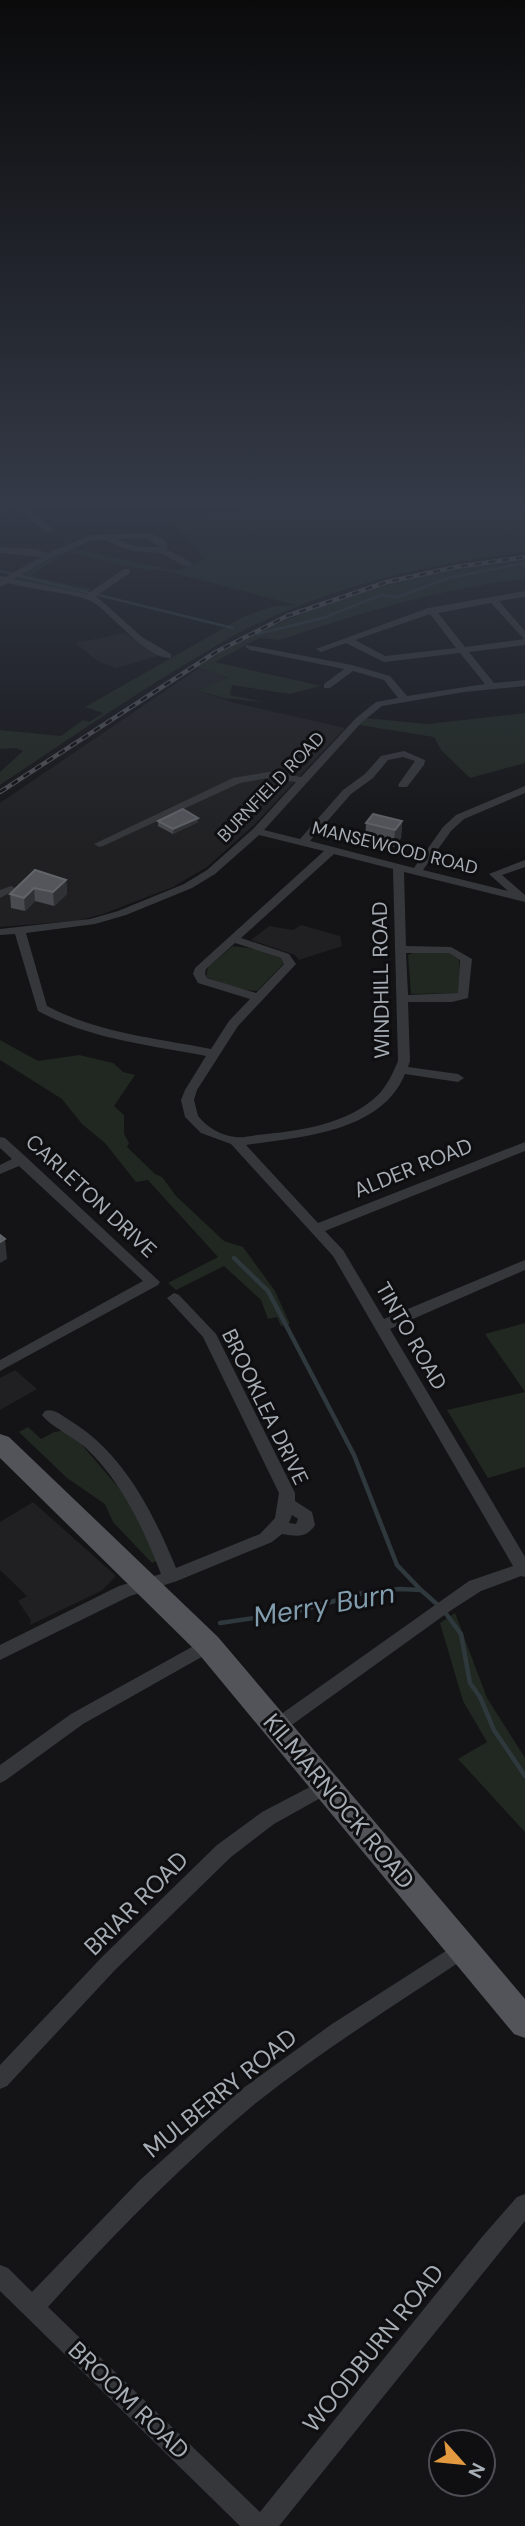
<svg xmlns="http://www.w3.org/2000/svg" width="525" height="2526" viewBox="0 0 525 2526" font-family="'DM Sans',sans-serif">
	<rect width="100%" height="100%" fill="#141416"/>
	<g fill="#202022">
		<polygon points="125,633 158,653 158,656 116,668 99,662 75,643"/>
		<polygon points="199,668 229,676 201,692 235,703 345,728 254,825 207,867 173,887 103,914 76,921 0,927 0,803"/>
		<polygon points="301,925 340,936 342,946 299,960 295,955 251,940 269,926 293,930"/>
		<polygon points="15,1370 37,1389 0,1410 0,1378"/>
		<polygon points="33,1502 116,1576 101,1591 30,1625 31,1620 18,1601 27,1596 0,1570 0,1522"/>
	</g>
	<g fill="#212821">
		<path d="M309 503H525V553C435 562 345 584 263 621 233 634 206 652 179 668 118 705 59 746 0 785V772L23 751 16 748 0 749V730L61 736 83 720 89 722 103 713 85 707 243 617 274 606 296 605 170 572 156 569 150 571 68 552 33 574V577L91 589 82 595 15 578 71 548 176 571 205 559 172 521Z"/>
		<path d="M525 559V579C440 588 361 613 280 640L259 638 215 662 321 686 290 694 232 685 230 695 263 702 223 698 199 691 228 677 197 667C297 604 409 573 525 559Z"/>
		<polygon points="525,713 525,763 470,778 441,750 434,737 359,725 366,718 427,724"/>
		<polygon points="233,946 255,949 283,959 284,963 257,991 238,989 206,977 208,967"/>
		<polygon points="449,952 459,958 460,993 411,994 408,955 413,953"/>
		<polygon points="0,1040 38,1061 79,1055 113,1063 123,1072 135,1075 114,1106 124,1115 124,1134 129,1143 127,1147 155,1174 162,1177 176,1196 224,1241 243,1247 275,1291 290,1324 281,1326 277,1317 268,1319 261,1300 224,1266 176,1290 168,1283 218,1257 148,1180 136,1182 105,1143 82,1124 62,1099 0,1060"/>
		<polygon points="525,1323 525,1467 488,1478 447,1410 525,1392 485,1334"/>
		<polygon points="28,1427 41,1439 54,1432 69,1430 131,1502 159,1560 152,1563 113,1522 105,1504 67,1478 19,1432"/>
		<polygon points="455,1613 487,1698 525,1758 525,1832 458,1759 487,1742 463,1701 440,1623"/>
	</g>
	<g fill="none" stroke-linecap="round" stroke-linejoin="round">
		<g stroke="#2e383d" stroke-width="2.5">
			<polyline points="0,571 233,628"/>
			<polyline points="257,634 323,618 381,595 398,597 448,578 525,563"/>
		</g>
		<g stroke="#2e383d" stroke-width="4.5">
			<polyline points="234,1258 268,1291 354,1455 397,1565 419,1588"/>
			<polyline points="444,1611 461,1634 470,1683 480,1697 494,1730 525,1776"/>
			<polyline points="220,1623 295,1612 363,1593 400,1589 421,1590 439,1606"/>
		</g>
		<g fill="#35373a" fill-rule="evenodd">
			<polygon points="15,503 21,503 52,528 52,532 46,532 15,507"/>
			<path d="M150 533 166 541 168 547 166 549 191 562V566H185L160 553 132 551 105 540H92L51 558 14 579 87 594 124 569H130V573L96 596 142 637 171 654V658C146 659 113 615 93 602 81 594 27 589 8 583L0 587V576L6 577 41 557 0 553V547L35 549 48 553 91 535ZM146 538 160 547H139L116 539Z"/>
			<path d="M525 591V597L499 601 525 631V645L469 652 494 683 525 680V686L464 692 382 706 362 722 264 830 300 839 343 790 365 774 381 756 404 751 425 760 424 765 407 787H399L398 785 415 761 403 757 388 760 373 778 351 794 310 841 414 868 443 827 456 815 525 786V793L464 819 451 831 423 870 508 891 489 874 525 860V867L502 875 525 895V902L404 872 406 946 451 947 472 959 468 998 452 1002H408L410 1061 408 1067 458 1074 464 1078 458 1082 405 1074C381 1133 299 1137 246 1145L318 1223 525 1142V1151L325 1231 343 1250 384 1319 525 1260V1270L390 1329 525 1557V1577L521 1576 481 1591 450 1611 282 1732 276 1734 270 1732 267 1727 270 1722 469 1581 513 1566 333 1256 231 1144 201 1133 185 1117 181 1100 185 1090 206 1056C149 1045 90 1039 38 1011L15 934 0 935V929L90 919 118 911 184 884 207 870 253 829 296 782 268 778 240 783 103 846 99 847 94 844 233 778 268 772 301 777 356 718 376 702 398 698 384 680 353 671 330 688H324V684L344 669 250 650 245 647 247 645 352 665 390 676 407 696 485 684 460 653 384 662 346 643 321 652 316 649 428 608ZM491 603 524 639 465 647 438 613ZM430 614 456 648 385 656 355 640ZM259 835 324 851 195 968 193 974 198 983 250 999 229 1021 211 1049C155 1038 98 1033 47 1006L26 933 95 924 126 915 192 888 215 874ZM334 854 393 869 398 1061C393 1073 388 1084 379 1094 348 1125 298 1131 257 1135 250 1136 242 1138 235 1137 220 1135 207 1127 198 1116L194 1100 197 1090 238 1026 296 964 289 954 241 938ZM235 943 281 958 284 964 256 993 207 978 205 974 206 969ZM406 953H449L460 960 458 993 408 995Z"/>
			<polygon points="11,886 17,889 0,898 0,890"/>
			<polygon points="0,1137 5,1138 26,1157 160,1282 158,1285 0,1371 0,1360 143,1281 19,1166 0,1174 0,1165 12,1159 0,1148"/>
			<path d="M174 1293 179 1295 216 1334 295 1493V1501L312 1512 315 1525C306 1539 296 1536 282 1534L272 1542 177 1581 130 1596 0 1660V1645L119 1586 161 1574C143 1528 122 1482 86 1448 74 1437 51 1427 42 1415L45 1411C54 1408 61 1415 69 1420 123 1452 153 1512 176 1568L260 1534 275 1518 279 1493 203 1337 167 1298ZM292 1515 298 1519 296 1524 289 1523Z"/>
			<polygon points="208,1638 214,1640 216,1645 214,1650 83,1724 6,1780 0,1783 0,1765 71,1714"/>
			<polygon points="327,1778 333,1781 336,1786 333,1791 274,1824 231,1857 116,1969 7,2086 0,2089 0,2065 102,1957 217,1845 262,1812"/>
			<path d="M463 1940 470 1943 473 1949 470 1955C398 2003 324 2049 256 2103 181 2165 113 2235 48 2307L260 2512 482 2237 517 2197 525 2194V2221L279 2526H240L0 2291V2265L8 2268 32 2292 140 2180 242 2089 332 2024Z"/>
		</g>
		<polygon fill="#35373a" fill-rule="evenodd" points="20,503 37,503 0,513 0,507"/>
		<polygon fill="#525459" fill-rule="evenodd" points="0,1434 9,1437 218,1637 525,1999 525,2038 514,2034 198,1653 0,1458"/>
		<defs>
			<polyline id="rail" points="0,792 216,652 287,616 387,582 456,567 525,557"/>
		</defs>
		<use href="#rail" stroke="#4f5155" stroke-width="4.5"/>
		<use href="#rail" stroke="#0f0f11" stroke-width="2.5" stroke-dasharray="7" stroke-linecap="butt"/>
	</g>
	<g fill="#4a4b50">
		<polygon points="158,821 198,822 173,834 158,826"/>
		<polygon points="402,821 401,838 394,847 365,841 366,823"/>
		<polygon points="66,880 67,894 54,906 35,901 25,911 11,908 10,894"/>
	</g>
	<g fill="#303134">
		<polygon points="198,818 198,822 173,834 173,829"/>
		<polygon points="402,821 401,838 394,847 395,830"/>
		<polygon points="66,880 67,894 54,906 53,892"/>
		<polygon points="34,888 35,901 25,911 24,898"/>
		<polygon points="5,1239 7,1259 0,1263 0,1242"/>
	</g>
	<g fill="#54565b" stroke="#616469" stroke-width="2">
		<polygon points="183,809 198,818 173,829 158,821"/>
		<polygon points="373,814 402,821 395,830 366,823"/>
		<polygon points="35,870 66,880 53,892 34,888 24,898 10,894"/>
		<polygon points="0,1235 5,1239 0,1242"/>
	</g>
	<linearGradient id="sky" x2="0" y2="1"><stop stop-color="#0b0b0c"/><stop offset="0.59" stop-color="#343a47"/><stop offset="1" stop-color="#343a47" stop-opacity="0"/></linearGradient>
	<rect width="525" height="856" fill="url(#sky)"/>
	<g text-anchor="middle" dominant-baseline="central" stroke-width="6" stroke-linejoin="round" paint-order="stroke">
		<g font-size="18" fill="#a7adb5" stroke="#0f0f11">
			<text transform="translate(271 787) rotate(-46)">BURNFIELD ROAD</text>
			<text transform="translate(395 848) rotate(14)">MANSEWOOD ROAD</text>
		</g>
		<g font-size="21" fill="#a7adb5" stroke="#0f0f11">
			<text transform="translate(381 980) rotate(-91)">WINDHILL ROAD</text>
			<text transform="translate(413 1168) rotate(-22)">ALDER ROAD</text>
			<text transform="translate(91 1196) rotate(43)">CARLETON DRIVE</text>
			<text transform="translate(411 1336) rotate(60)">TINTO ROAD</text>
			<text transform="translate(265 1407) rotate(64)">BROOKLEA DRIVE</text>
		</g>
		<g font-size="24" fill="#a7adb5" stroke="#0f0f11">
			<text transform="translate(339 1801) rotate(50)">KILMARNOCK ROAD</text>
			<text transform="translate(136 1903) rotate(-45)">BRIAR ROAD</text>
			<text transform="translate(220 2093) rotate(-39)">MULBERRY ROAD</text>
			<text transform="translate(373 2348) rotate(-51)">WOODBURN ROAD</text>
			<text transform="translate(129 2400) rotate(44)">BROOM ROAD</text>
		</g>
		<g font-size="28" font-style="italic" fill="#819dad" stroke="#0f0f11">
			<text transform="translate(324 1605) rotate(-10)">Merry Burn</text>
		</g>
	</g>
	<g transform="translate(462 2463) rotate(117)"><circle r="33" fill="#0f0f11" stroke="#4c4e53" stroke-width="2"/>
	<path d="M0-5L12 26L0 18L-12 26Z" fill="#e2993f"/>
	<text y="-10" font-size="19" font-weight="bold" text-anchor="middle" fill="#a7adb5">N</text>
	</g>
</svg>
